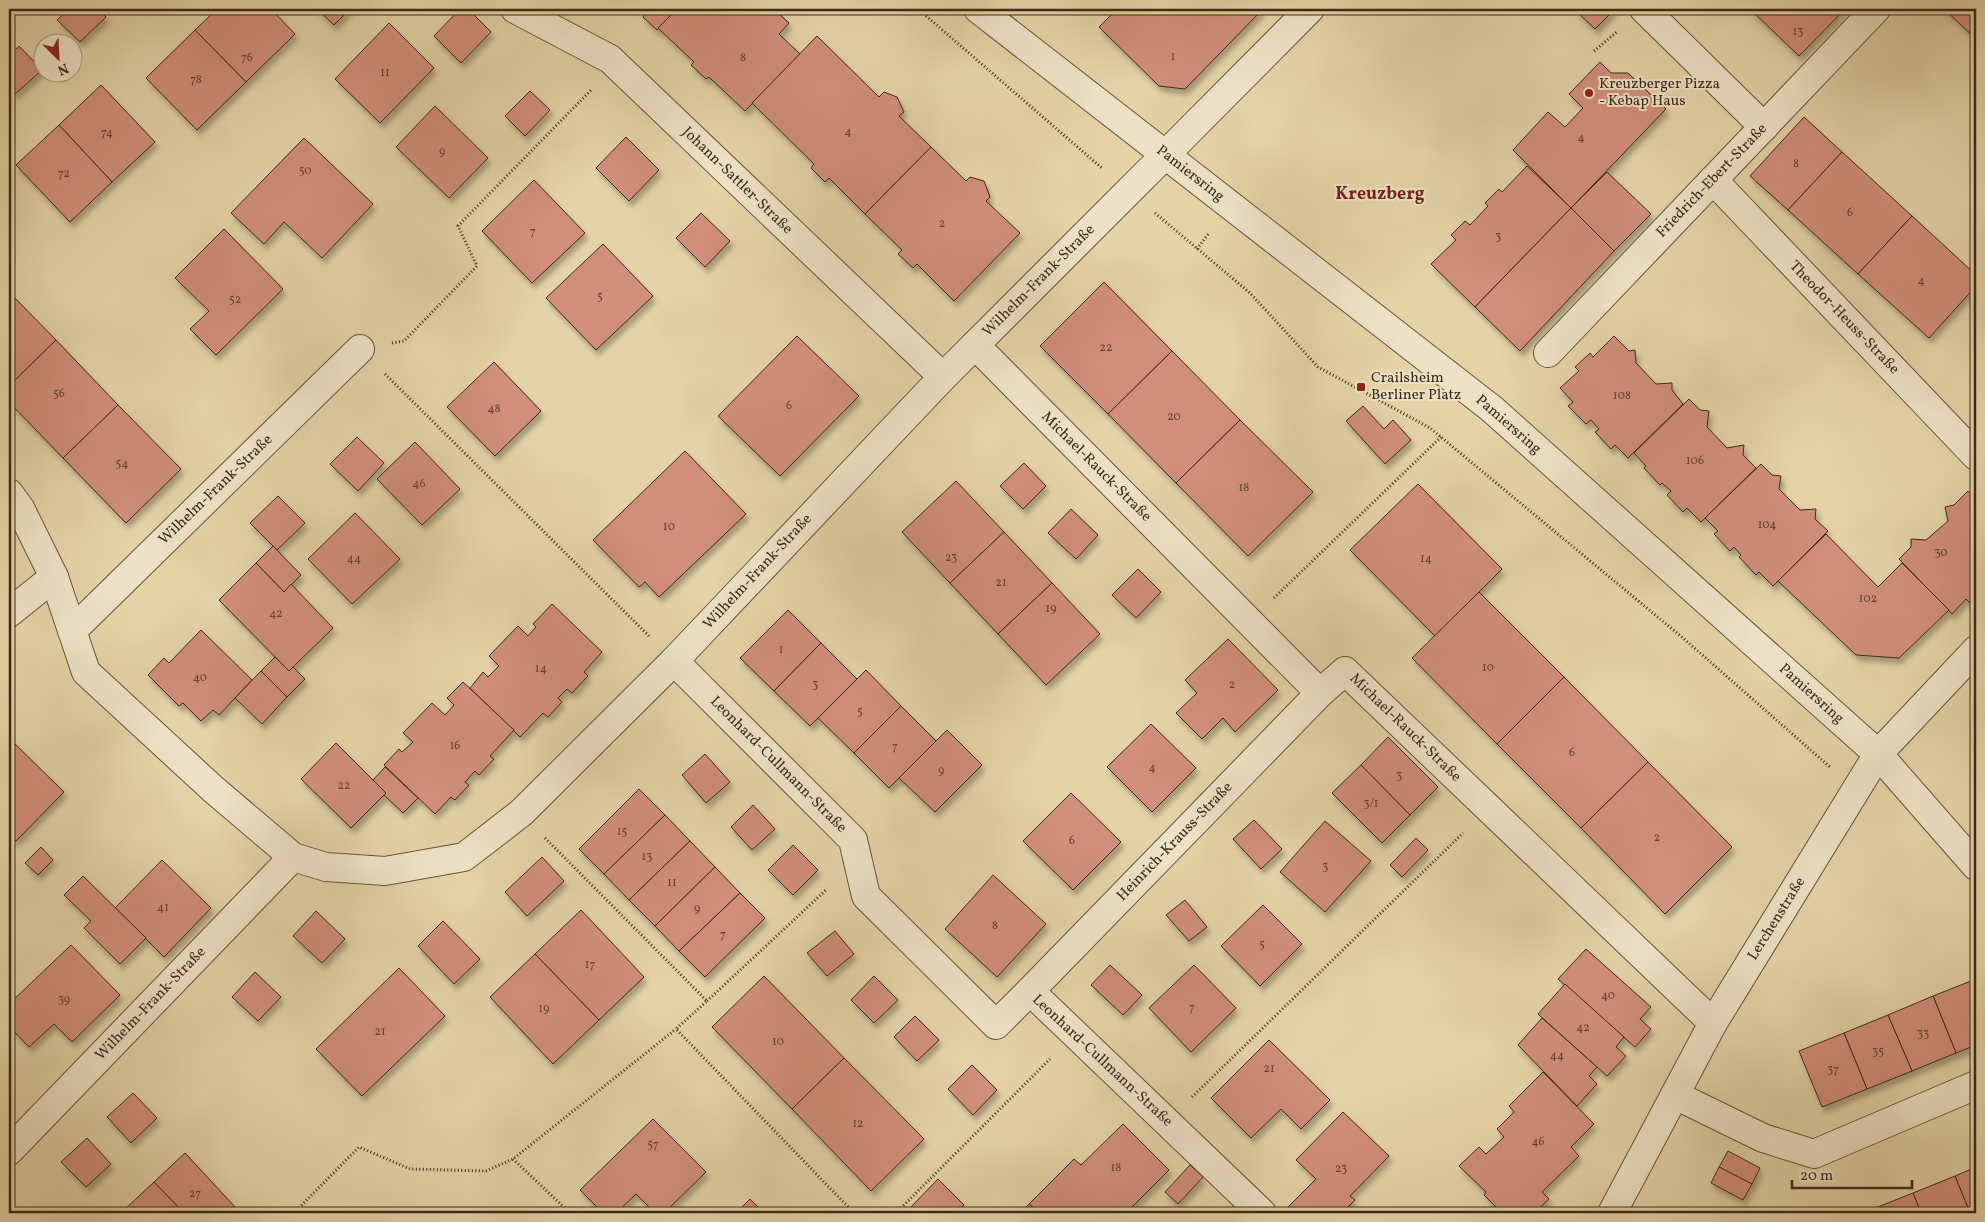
<svg xmlns="http://www.w3.org/2000/svg" width="1985" height="1222" viewBox="0 0 1985 1222" font-family="Vollkorn,serif">
	<defs>
		<filter id="shadow"><feDropShadow dx="3" dy="5.5" stdDeviation="2.5" flood-color="#0004"/></filter>
	</defs>
	<rect width="100%" height="100%" fill="#e4d3a7"/>
	<filter id="stains"><feTurbulence type="fractalNoise" baseFrequency=".004" numOctaves="4"/><feColorMatrix values="0 0 0 0 .2 0 0 0 0 .09 0 0 0 0 .02 0 0 0 .5 -.17"/></filter>
	<radialGradient id="worn" r=".72"><stop offset=".6" stop-color="#630" stop-opacity="0"/><stop offset="1" stop-color="#630" stop-opacity=".3"/></radialGradient>
	<g fill="#d18e7a" stroke="#3f2817" filter="url(#shadow)">
		<polygon points="69,9 98,9 106,17 80,42 57,20"/>
		<polygon points="217,9 271,9 295,34 246,82 195,30"/>
		<polygon points="317,9 350,9 334,25"/>
		<polygon points="460,9 468,9 491,32 461,63 434,36"/>
		<polygon points="638,9 677,9 657,30 643,17 645,15"/>
		<polygon points="677,9 774,9 789,23 779,34 800,54 745,111 709,77 706,79 691,65 694,62 658,28"/>
		<polygon points="1117,9 1263,9 1185,89 1159,86 1099,27"/>
		<polygon points="1574,9 1615,9 1595,29"/>
		<polygon points="1750,9 1845,9 1799,56"/>
		<polygon points="1944,9 1976,9 1976,39"/>
		<polygon points="389,23 434,68 380,123 335,79"/>
		<polygon points="195,30 246,82 197,130 146,78"/>
		<polygon points="817,36 879,97 884,92 897,97 904,112 899,116 931,147 865,214 829,178 825,182 811,168 814,164 752,103"/>
		<polygon points="19,46 42,70 15,94 9,87 9,56"/>
		<polygon points="1600,62 1611,73 1628,73 1666,109 1571,208 1513,150 1548,112 1565,127 1583,108 1569,94"/>
		<polygon points="101,85 155,142 112,182 59,125"/>
		<polygon points="530,91 550,110 525,136 505,116"/>
		<polygon points="435,106 488,158 449,198 396,147"/>
		<polygon points="1804,117 1842,152 1788,210 1750,176"/>
		<polygon points="59,125 112,182 70,222 16,165"/>
		<polygon points="626,137 659,170 629,201 596,168"/>
		<polygon points="304,138 373,204 322,258 284,222 264,244 231,213"/>
		<polygon points="931,147 966,181 970,177 984,181 990,197 986,201 1020,233 954,301 917,264 913,268 898,254 902,250 865,214"/>
		<polygon points="1842,152 1912,216 1858,274 1788,210"/>
		<polygon points="1527,166 1571,208 1475,307 1431,264 1456,240 1451,235 1465,221 1470,225 1488,206 1485,203 1499,189 1502,192"/>
		<polygon points="1607,172 1651,214 1614,251 1571,208"/>
		<polygon points="534,180 585,233 532,283 482,231"/>
		<polygon points="1571,208 1614,251 1520,351 1475,307"/>
		<polygon points="701,213 730,241 705,267 676,238"/>
		<polygon points="1912,216 1976,275 1976,286 1929,338 1858,274"/>
		<polygon points="224,229 283,289 216,355 190,329 209,311 175,278"/>
		<polygon points="603,244 653,296 596,350 546,298"/>
		<polygon points="1104,282 1172,351 1108,414 1040,346"/>
		<polygon points="9,292 56,340 9,386"/>
		<polygon points="797,336 859,396 780,476 718,416"/>
		<polygon points="1614,336 1629,351 1635,350 1636,363 1656,384 1672,383 1672,390 1683,404 1628,458 1615,445 1611,449 1595,432 1599,429 1591,420 1586,424 1568,406 1573,402 1560,388 1579,371 1575,367 1590,353 1593,357"/>
		<polygon points="56,340 118,405 63,458 9,402 9,386"/>
		<polygon points="1172,351 1240,420 1176,483 1108,414"/>
		<polygon points="494,362 541,411 495,456 447,407"/>
		<polygon points="1689,399 1700,410 1709,411 1707,427 1727,448 1744,445 1743,455 1756,468 1701,522 1687,508 1683,512 1667,495 1671,491 1662,483 1660,485 1644,468 1646,466 1634,453"/>
		<polygon points="118,405 181,469 126,523 63,458"/>
		<polygon points="1363,406 1384,429 1393,420 1411,440 1385,464 1346,421"/>
		<polygon points="1240,420 1313,492 1248,556 1176,483"/>
		<polygon points="357,437 384,463 358,491 330,464"/>
		<polygon points="415,442 460,489 422,525 377,479"/>
		<polygon points="685,451 746,514 659,597 645,582 639,587 593,540"/>
		<polygon points="1024,463 1046,486 1023,509 1000,486"/>
		<polygon points="1761,464 1772,475 1781,476 1779,489 1800,510 1816,509 1815,519 1828,531 1773,586 1759,572 1756,575 1739,557 1741,555 1734,547 1730,551 1714,534 1718,531 1705,518"/>
		<polygon points="956,481 1004,532 950,583 902,532"/>
		<polygon points="1418,484 1502,569 1435,636 1350,550"/>
		<polygon points="1968,491 1976,499 1976,598 1971,604 1966,599 1952,614 1899,559 1911,547 1911,539 1926,540 1948,521 1945,507 1954,505"/>
		<polygon points="278,496 305,523 277,550 250,523"/>
		<polygon points="1071,509 1098,535 1076,559 1048,533"/>
		<polygon points="355,513 400,559 352,604 308,559"/>
		<polygon points="1004,532 1052,583 998,634 950,583"/>
		<polygon points="1826,534 1878,587 1902,563 1949,610 1899,658 1856,655 1778,581"/>
		<polygon points="273,546 301,575 284,592 256,563"/>
		<polygon points="256,563 284,592 291,584 333,628 289,671 219,600"/>
		<polygon points="1138,569 1161,592 1136,618 1112,595"/>
		<polygon points="1052,583 1100,634 1046,685 998,634"/>
		<polygon points="1479,592 1564,677 1497,744 1412,658"/>
		<polygon points="552,604 602,652 584,672 588,676 572,693 567,689 558,698 562,702 548,717 543,713 520,737 470,688 483,672 488,677 499,666 489,656 518,626 528,636 536,627 533,624"/>
		<polygon points="788,610 821,643 774,691 740,658"/>
		<polygon points="201,630 252,680 219,715 213,710 201,721 183,703 179,706 148,675 164,658 169,663"/>
		<polygon points="1228,639 1278,690 1235,732 1223,718 1202,739 1176,713 1197,693 1185,680"/>
		<polygon points="821,643 857,679 810,726 774,691"/>
		<polygon points="275,657 289,671 293,667 305,679 287,697 261,671"/>
		<polygon points="866,670 901,706 854,753 818,718"/>
		<polygon points="261,671 287,697 262,724 235,698"/>
		<polygon points="1564,677 1648,762 1581,828 1497,744"/>
		<polygon points="463,682 514,730 490,756 494,759 479,775 475,771 465,782 469,785 455,800 451,797 435,814 384,765 399,749 402,752 413,742 403,733 432,703 445,715 454,705 447,698"/>
		<polygon points="901,706 936,741 889,788 854,753"/>
		<polygon points="1151,724 1196,768 1152,812 1107,767"/>
		<polygon points="947,730 982,765 935,812 899,778"/>
		<polygon points="1388,737 1438,787 1410,815 1361,765"/>
		<polygon points="9,738 64,792 16,841 9,835"/>
		<polygon points="336,743 386,793 351,828 301,779"/>
		<polygon points="705,754 730,782 706,803 682,775"/>
		<polygon points="1648,762 1732,847 1665,914 1581,828"/>
		<polygon points="1361,765 1410,815 1382,843 1332,793"/>
		<polygon points="385,767 418,798 403,813 384,795 386,793 373,780"/>
		<polygon points="639,789 665,815 604,874 579,849"/>
		<polygon points="1071,793 1121,842 1073,890 1023,841"/>
		<polygon points="753,805 775,829 752,850 731,827"/>
		<polygon points="665,815 690,841 629,900 604,874"/>
		<polygon points="1254,820 1282,849 1261,869 1233,839"/>
		<polygon points="1325,821 1371,861 1325,912 1280,872"/>
		<polygon points="1416,838 1428,850 1402,877 1390,865"/>
		<polygon points="690,841 715,867 655,926 629,900"/>
		<polygon points="793,845 818,870 793,895 768,870"/>
		<polygon points="41,847 53,860 38,875 25,863"/>
		<polygon points="542,857 564,881 527,916 505,892"/>
		<polygon points="162,860 211,908 164,957 115,908"/>
		<polygon points="715,867 740,893 679,951 655,926"/>
		<polygon points="993,875 1046,924 997,977 945,929"/>
		<polygon points="83,876 146,938 120,964 84,928 91,921 64,895"/>
		<polygon points="740,893 765,918 705,977 679,951"/>
		<polygon points="1185,900 1207,927 1189,941 1166,915"/>
		<polygon points="1263,905 1302,944 1260,986 1221,946"/>
		<polygon points="581,910 644,977 599,1020 535,954"/>
		<polygon points="316,911 345,939 322,963 293,936"/>
		<polygon points="443,921 480,959 454,984 418,946"/>
		<polygon points="835,931 854,954 827,976 807,953"/>
		<polygon points="71,945 120,995 72,1042 54,1024 29,1047 9,1026 9,1004"/>
		<polygon points="1586,949 1651,1007 1640,1019 1651,1029 1635,1047 1558,979"/>
		<polygon points="535,954 599,1020 553,1064 490,997"/>
		<polygon points="1110,965 1142,995 1123,1015 1091,985"/>
		<polygon points="1194,965 1236,1008 1191,1052 1149,1008"/>
		<polygon points="399,968 445,1016 362,1096 316,1049"/>
		<polygon points="255,972 281,997 258,1021 232,997"/>
		<polygon points="764,976 844,1058 792,1109 712,1027"/>
		<polygon points="874,976 898,1000 874,1023 851,1000"/>
		<polygon points="1976,979 1976,1045 1956,1053 1933,996"/>
		<polygon points="1565,984 1624,1037 1616,1047 1626,1056 1607,1076 1538,1014"/>
		<polygon points="1933,996 1956,1053 1912,1071 1888,1015"/>
		<polygon points="1888,1015 1912,1071 1867,1089 1844,1033"/>
		<polygon points="915,1016 939,1040 917,1061 894,1037"/>
		<polygon points="1542,1018 1597,1067 1589,1076 1597,1084 1577,1106 1518,1045"/>
		<polygon points="1844,1033 1867,1089 1822,1107 1799,1051"/>
		<polygon points="1269,1040 1330,1100 1301,1129 1281,1109 1251,1138 1211,1098"/>
		<polygon points="844,1058 924,1139 871,1191 792,1109"/>
		<polygon points="972,1065 997,1090 973,1115 948,1089"/>
		<polygon points="1543,1072 1594,1124 1571,1147 1579,1156 1542,1192 1549,1199 1534,1213 1502,1213 1484,1195 1486,1192 1459,1166 1479,1147 1486,1154 1504,1137 1497,1129 1514,1112 1509,1106"/>
		<polygon points="133,1093 157,1118 131,1143 107,1117"/>
		<polygon points="1343,1112 1389,1156 1350,1196 1355,1200 1342,1213 1289,1213 1285,1210 1316,1179 1296,1160"/>
		<polygon points="653,1119 706,1172 664,1213 655,1213 636,1194 616,1213 603,1213 580,1190"/>
		<polygon points="1123,1124 1169,1170 1128,1211 1124,1207 1118,1213 1039,1213 1029,1204 1074,1159 1081,1165"/>
		<polygon points="87,1138 111,1164 86,1187 61,1162"/>
		<polygon points="1728,1151 1760,1168 1752,1184 1719,1167"/>
		<polygon points="185,1153 235,1207 228,1213 184,1213 154,1182"/>
		<polygon points="1190,1165 1203,1177 1178,1204 1165,1192"/>
		<polygon points="1719,1167 1752,1184 1743,1200 1711,1183"/>
		<polygon points="1976,1167 1976,1213 1970,1213 1955,1176"/>
		<polygon points="1955,1176 1970,1213 1921,1213 1913,1193"/>
		<polygon points="938,1179 964,1205 955,1213 916,1213 910,1208"/>
		<polygon points="154,1182 184,1213 127,1213 124,1210"/>
		<polygon points="1913,1193 1921,1213 1871,1213 1870,1210"/>
		<polygon points="750,1199 764,1213 736,1213"/>
		<polygon points="1029,1204 1039,1213 1020,1213"/>
	</g>
	<g fill="none" stroke-linecap="round" stroke-linejoin="round">
		<defs>
			<g id="minor">
				<polyline points="515,9 610,59 943,377"/>
				<polyline points="978,9 1492,409 1878,754 1976,866"/>
				<polyline points="1644,9 1764,127"/>
				<polyline points="1713,180 1976,456"/>
				<polyline points="975,345 1320,693 1345,671 1713,1023"/>
				<polyline points="1548,353 1876,9"/>
				<polyline points="9,493 20,508 54,577 86,672 213,789 293,857 326,867 385,871 464,857 521,813 674,661 943,377 1165,155 1310,9"/>
				<polyline points="9,613 54,577"/>
				<polyline points="72,631 360,349"/>
				<polyline points="674,661 853,840 866,896 996,1025 1030,991 1262,1213"/>
				<polyline points="1030,991 1320,693"/>
				<polyline points="1675,1095 1763,1138 1814,1154 1976,1085"/>
				<polyline points="9,1151 293,857"/>
				<polyline points="1612,1213 1713,1023 1878,754 1976,650"/>
			</g>
		</defs>
		<use href="#minor" stroke="#68533b" stroke-width="30"/>
		<g stroke="#3f2817" stroke-width="3" stroke-dasharray="1 2.5" stroke-linecap="butt">
			<polyline points="918,9 1103,169"/>
			<polyline points="1594,51 1618,31"/>
			<polyline points="1155,213 1250,293 1318,367 1430,428 1683,638 1830,767"/>
			<polyline points="1197,249 1209,233"/>
			<polyline points="392,343 404,341 477,266 458,226 591,90"/>
			<polyline points="385,374 649,636"/>
			<polyline points="1274,598 1441,437"/>
			<polyline points="545,838 707,1001 676,1029 854,1213"/>
			<polyline points="707,1001 827,889"/>
			<polyline points="1192,1097 1463,833"/>
			<polyline points="513,1159 570,1213"/>
			<polyline points="294,1213 359,1147 410,1169 486,1171 513,1159 676,1029"/>
			<polyline points="896,1213 1050,1059"/>
		</g>
		<use href="#minor" stroke="#ede2c6" stroke-width="28"/>
	</g>
	<g fill="#8f2418" stroke="#ede2c6" stroke-width="2">
		<circle cx="1589" cy="93" r="5"/>
		<rect x="1356" y="382" width="10" height="10" rx="2.5"/>
	</g>
	<g text-anchor="middle" dominant-baseline="central" stroke-width="4" stroke-linejoin="round" paint-order="stroke">
		<g font-size="12" fill="#644230">
			<text x="1798" y="32">13</text>
			<text x="1173" y="57">1</text>
			<text x="247" y="58">76</text>
			<text x="743" y="58">8</text>
			<text x="385" y="73">11</text>
			<text x="196" y="80">78</text>
			<text x="848" y="132">4</text>
			<text x="107" y="133">74</text>
			<text x="1581" y="138">4</text>
			<text x="442" y="152">9</text>
			<text x="1796" y="164">8</text>
			<text x="305" y="171">50</text>
			<text x="64" y="174">72</text>
			<text x="1850" y="213">6</text>
			<text x="942" y="224">2</text>
			<text x="533" y="232">7</text>
			<text x="1498" y="237">3</text>
			<text x="1921" y="281">4</text>
			<text x="600" y="297">5</text>
			<text x="235" y="300">52</text>
			<text x="1106" y="348">22</text>
			<text x="59" y="394">56</text>
			<text x="1622" y="396">108</text>
			<text x="789" y="406">6</text>
			<text x="494" y="409">48</text>
			<text x="1174" y="417">20</text>
			<text x="1695" y="461">106</text>
			<text x="122" y="464">54</text>
			<text x="419" y="484">46</text>
			<text x="1244" y="488">18</text>
			<text x="1767" y="525">104</text>
			<text x="669" y="527">10</text>
			<text x="1941" y="553">30</text>
			<text x="951" y="558">23</text>
			<text x="354" y="559">44</text>
			<text x="1426" y="559">14</text>
			<text x="1001" y="583">21</text>
			<text x="1868" y="599">102</text>
			<text x="1051" y="609">19</text>
			<text x="276" y="614">42</text>
			<text x="781" y="650">1</text>
			<text x="1488" y="668">10</text>
			<text x="541" y="669">14</text>
			<text x="200" y="678">40</text>
			<text x="815" y="685">3</text>
			<text x="1232" y="685">2</text>
			<text x="860" y="712">5</text>
			<text x="455" y="746">16</text>
			<text x="895" y="747">7</text>
			<text x="1572" y="753">6</text>
			<text x="1152" y="768">4</text>
			<text x="941" y="771">9</text>
			<text x="1399" y="776">3</text>
			<text x="344" y="786">22</text>
			<text x="1371" y="804">3/1</text>
			<text x="622" y="832">15</text>
			<text x="1657" y="838">2</text>
			<text x="1072" y="841">6</text>
			<text x="647" y="857">13</text>
			<text x="1325" y="867">3</text>
			<text x="672" y="883">11</text>
			<text x="163" y="908">41</text>
			<text x="697" y="909">9</text>
			<text x="995" y="926">8</text>
			<text x="723" y="935">7</text>
			<text x="1262" y="945">5</text>
			<text x="590" y="965">17</text>
			<text x="1608" y="996">40</text>
			<text x="64" y="1000">39</text>
			<text x="1192" y="1008">7</text>
			<text x="544" y="1009">19</text>
			<text x="1583" y="1028">42</text>
			<text x="380" y="1032">21</text>
			<text x="1923" y="1034">33</text>
			<text x="778" y="1042">10</text>
			<text x="1878" y="1052">35</text>
			<text x="1557" y="1056">44</text>
			<text x="1269" y="1069">21</text>
			<text x="1833" y="1070">37</text>
			<text x="858" y="1124">12</text>
			<text x="1538" y="1142">46</text>
			<text x="653" y="1145">57</text>
			<text x="1116" y="1168">18</text>
			<text x="1341" y="1169">23</text>
			<text x="195" y="1194">27</text>
		</g>
		<g font-size="15" fill="#3f2817" stroke="#ede2c6" text-anchor="start">
			<text x="1599" y="84">Kreuzberger Pizza<tspan x="1599" dy="17">- Kebap Haus</tspan></text>
			<text x="1371" y="378">Crailsheim<tspan x="1371" dy="17">Berliner Platz</tspan></text>
		</g>
		<g font-size="15" fill="#3f2817" stroke="#ede2c6">
			<text transform="translate(1190 174) rotate(38)">Pamiersring</text>
			<text transform="translate(737 181) rotate(44)">Johann-Sattler-Straße</text>
			<text transform="translate(1712 181) rotate(-46)">Friedrich-Ebert-Straße</text>
			<text transform="translate(1039 281) rotate(-45)">Wilhelm-Frank-Straße</text>
			<text transform="translate(1844 318) rotate(46)">Theodor-Heuss-Straße</text>
			<text transform="translate(1508 425) rotate(41)">Pamiersring</text>
			<text transform="translate(1096 467) rotate(45)">Michael-Rauck-Straße</text>
			<text transform="translate(216 490) rotate(-44)">Wilhelm-Frank-Straße</text>
			<text transform="translate(758 572) rotate(-47)">Wilhelm-Frank-Straße</text>
			<text transform="translate(1811 694) rotate(42)">Pamiersring</text>
			<text transform="translate(1405 728) rotate(44)">Michael-Rauck-Straße</text>
			<text transform="translate(778 765) rotate(45)">Leonhard-Cullmann-Straße</text>
			<text transform="translate(1175 842) rotate(-46)">Heinrich-Krauss-Straße</text>
			<text transform="translate(1777 919) rotate(-58)">Lerchenstraße</text>
			<text transform="translate(151 1004) rotate(-46)">Wilhelm-Frank-Straße</text>
			<text transform="translate(1102 1061) rotate(43)">Leonhard-Cullmann-Straße</text>
		</g>
		<g font-size="18" font-weight="bold" fill="#7a1f14" stroke="#ede2c6">
			<text x="1380" y="194">Kreuzberg</text>
		</g>
	</g>
	<rect width="1985" height="1222" fill="none" stroke="#e4d3a7" stroke-width="30"/>
	<rect x="10" y="10" width="1965" height="1202" fill="none" stroke="#3f2817" stroke-width="2.5"/>
	<rect x="15" y="15" width="1955" height="1192" fill="none" stroke="#3f2817"/>
	<g transform="translate(58 58) rotate(156)"><circle r="24" fill="#ede2c6" stroke="#a79880"/>
	<path d="M0-4L9 19L0 12L-9 19Z" fill="#8f2418"/>
	<text y="-8" font-size="14" font-weight="bold" text-anchor="middle" fill="#3f2817">N</text>
	</g>
	<path d="M1792 1180v8h120v-8" fill="none" stroke="#3f2817" stroke-width="2.5"/>
	<text x="1800" y="1180" font-size="15" fill="#3f2817" stroke="#ede2c6" stroke-width="4" paint-order="stroke">20 m</text>
	<rect width="100%" height="100%" filter="url(#stains)"/>
	<rect width="100%" height="100%" fill="url(#worn)"/>
</svg>
